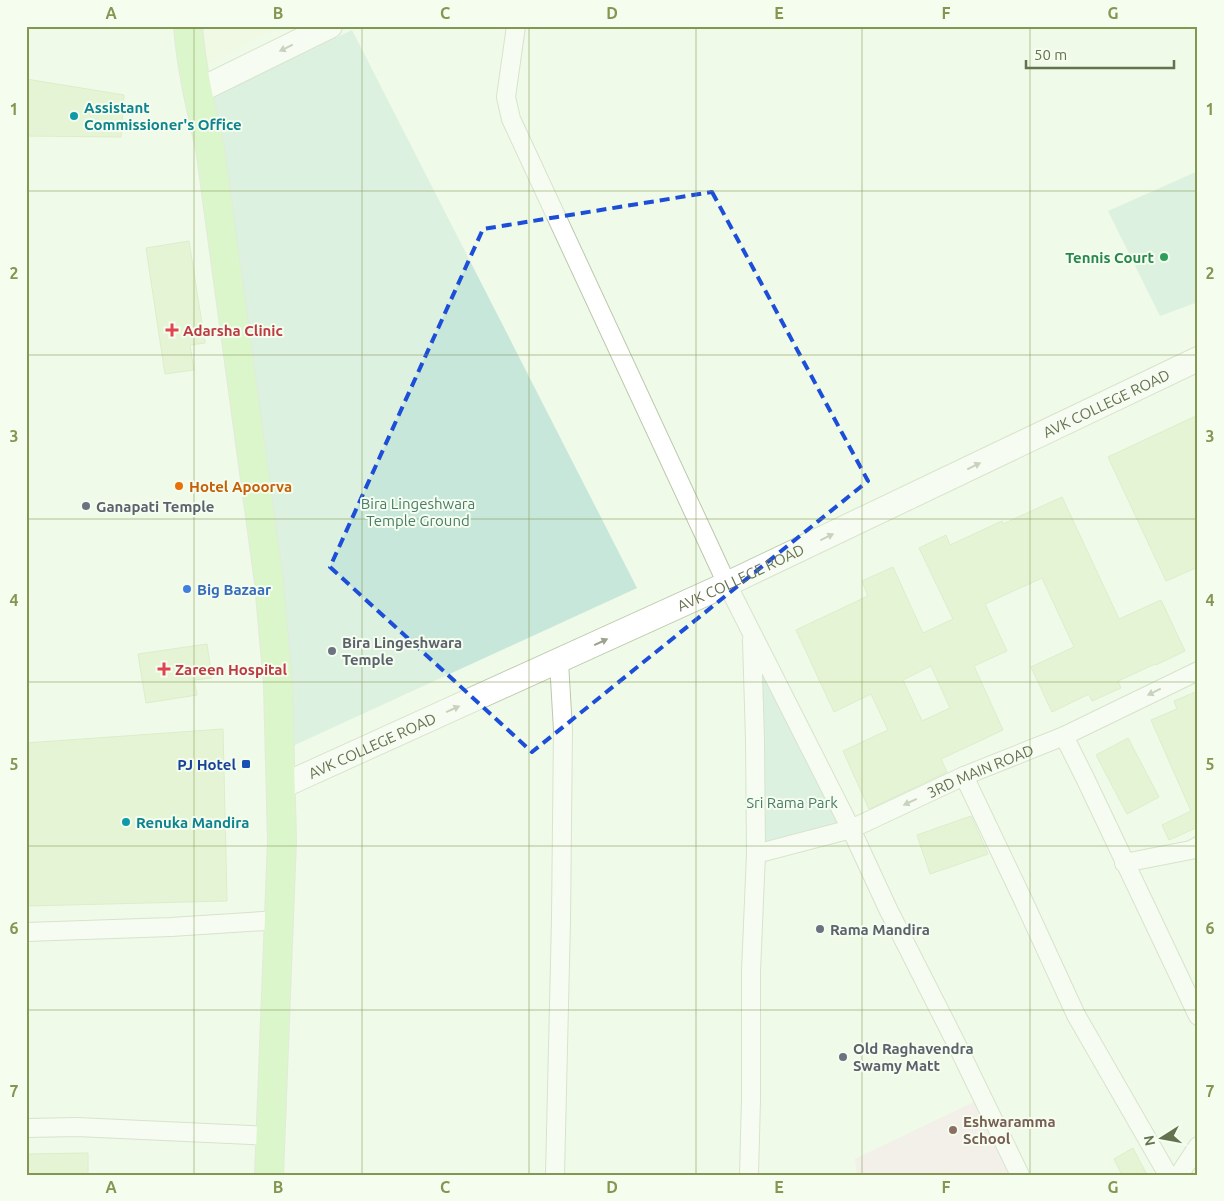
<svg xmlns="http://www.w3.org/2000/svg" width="1224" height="1201" viewBox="0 0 1224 1201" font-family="Ubuntu,sans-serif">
	<rect width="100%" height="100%" fill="#effae8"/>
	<polygon fill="#f1f9dd" points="189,26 282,26 194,72"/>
	<polygon fill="#f7e4eb" points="976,1101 1016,1175 857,1175 855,1159"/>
	<g fill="#c7e7da">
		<polygon points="352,30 637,588 286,749 206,100"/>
		<polygon points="1198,171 1198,302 1160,316 1108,211"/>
		<polygon points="757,657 841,823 759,848"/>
	</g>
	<g fill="#dcedc2" stroke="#c8dea4" fill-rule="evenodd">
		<polygon points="26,79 124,95 121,137 26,136"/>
		<polygon points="189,241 205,343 190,345 194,370 165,374 146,248"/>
		<polygon points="1198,415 1198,567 1166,581 1108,457"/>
		<path d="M1062 497 1119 619 1161 600 1185 651 1156 665 1155 664 1118 681 1121 688 1092 701 1089 694 1052 712 1031 667 1074 647 1042 578 985 604 1007 651 974 666 1003 730 941 759 947 772 869 809 843 751 888 730 871 694 834 712 796 630 868 596 862 581 893 567 923 633 953 619 919 548 946 535 950 545 1002 521 1003 524ZM931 666 950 708 922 721 903 680Z"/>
		<polygon points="207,644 212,678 194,680 197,695 146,703 138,654"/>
		<polygon points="1198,691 1198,827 1169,840 1162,825 1191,811 1151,720 1177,709 1174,701"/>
		<polygon points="223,729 227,901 26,906 26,743"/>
		<polygon points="1128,738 1159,797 1127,814 1096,755"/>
		<polygon points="971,816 988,854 930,874 917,835"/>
		<polygon points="1133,1148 1147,1175 1122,1175 1114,1159"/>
		<polygon points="88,1153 88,1175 27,1175 27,1154"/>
	</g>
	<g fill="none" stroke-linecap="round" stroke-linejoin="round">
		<defs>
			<g id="street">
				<polyline points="516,26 506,97 511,119 727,584 851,829 888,909 955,1041 1020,1175"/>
				<polyline points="1064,736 1085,778 1198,1016"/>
				<polyline points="964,776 1024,902 1076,1015 1168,1175"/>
				<path id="s1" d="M756 854 851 829 964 776 1064 736 1198 671"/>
				<polyline points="1124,863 1191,850 1198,846"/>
				<polyline points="26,932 171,927 279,920"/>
				<polyline points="26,1128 77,1127 271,1136"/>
				<polyline points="555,1175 561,920 563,730 559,662"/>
				<polyline points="749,1175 751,1099 751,971 756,854 755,740 752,640"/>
				<polyline points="1179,1175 1198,1146"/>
			</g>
			<g id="secondary">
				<polyline points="198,91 330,26"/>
				<path id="s2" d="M280 787 727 584 1198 359"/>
			</g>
			<path id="primary" d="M188 26C191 67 201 108 210 148L269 582 278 684 282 840 269 1175"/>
		</defs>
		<use href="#street" stroke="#bcc8ac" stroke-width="20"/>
		<use href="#secondary" stroke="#bdcbab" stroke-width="26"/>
		<use href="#primary" stroke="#d4d8cd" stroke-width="30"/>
		<use href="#street" stroke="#fff" stroke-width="18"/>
		<use href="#secondary" stroke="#fff" stroke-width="24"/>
		<use href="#primary" stroke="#c3f2a7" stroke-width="28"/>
	</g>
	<defs><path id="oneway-solid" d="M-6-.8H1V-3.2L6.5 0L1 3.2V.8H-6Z" transform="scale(1.25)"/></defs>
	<g fill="#9ba38c">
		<use href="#oneway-solid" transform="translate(286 48) rotate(154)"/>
		<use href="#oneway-solid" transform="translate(974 466) rotate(-26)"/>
		<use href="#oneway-solid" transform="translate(827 537) rotate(-26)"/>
		<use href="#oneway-solid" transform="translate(601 642) rotate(-25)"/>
		<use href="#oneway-solid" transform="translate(1154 692) rotate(154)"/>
		<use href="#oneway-solid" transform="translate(453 709) rotate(-24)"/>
		<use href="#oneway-solid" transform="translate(910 802) rotate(155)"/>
	</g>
	<path d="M0 0H1224V1201H0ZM712 192 868 481 532 752 330 567 483 229Z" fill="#effae8" fill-opacity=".55" fill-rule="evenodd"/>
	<path fill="none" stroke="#1d4ed8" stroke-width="4" stroke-dasharray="10 6" stroke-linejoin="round" d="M712 192 868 481 532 752 330 567 483 229Z"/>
	<path fill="none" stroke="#839652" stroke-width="1" stroke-opacity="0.55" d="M194 26V1175M362 26V1175M529 26V1175M696 26V1175M862 26V1175M1030 26V1175M26 191H1198M26 355H1198M26 519H1198M26 682H1198M26 846H1198M26 1010H1198"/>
	<g fill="#0f9aa8" stroke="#f4fdee" stroke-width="2">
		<circle cx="74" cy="116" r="5"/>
		<circle cx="126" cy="822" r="5"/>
	</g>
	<circle fill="#2e9e5b" stroke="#f4fdee" stroke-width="2" cx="1164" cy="257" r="5"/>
	<g fill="#e0444e" stroke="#f4fdee" stroke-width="2">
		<path d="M169.5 322.5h5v5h5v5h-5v5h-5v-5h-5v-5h5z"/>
		<path d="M161.5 661.5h5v5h5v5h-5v5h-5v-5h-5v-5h5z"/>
	</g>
	<circle fill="#e8710a" stroke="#f4fdee" stroke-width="2" cx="179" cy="486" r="5"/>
	<g fill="#6b7280" stroke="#f4fdee" stroke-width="2">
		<circle cx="86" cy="506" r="5"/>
		<circle cx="332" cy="651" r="5"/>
		<circle cx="820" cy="929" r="5"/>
		<circle cx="843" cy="1057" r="5"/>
	</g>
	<circle fill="#3f7fe0" stroke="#f4fdee" stroke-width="2" cx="187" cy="589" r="5"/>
	<rect fill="#1a4fb4" stroke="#f4fdee" stroke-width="2" x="241" y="759" width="10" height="10" rx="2.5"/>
	<circle fill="#8d6e63" stroke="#f4fdee" stroke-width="2" cx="953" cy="1130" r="5"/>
	<g text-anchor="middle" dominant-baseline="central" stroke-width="4" stroke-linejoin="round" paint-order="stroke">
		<g font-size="15" font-weight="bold" fill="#0d838f" stroke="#f4fdee" text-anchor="start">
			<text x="84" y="107">Assistant<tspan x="84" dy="17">Commissioner's Office</tspan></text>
			<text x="136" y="822">Renuka Mandira</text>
		</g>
		<g font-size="15" font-weight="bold" fill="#27864d" stroke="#f4fdee" text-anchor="end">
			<text x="1154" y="257">Tennis Court</text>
		</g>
		<g font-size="15" font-weight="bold" fill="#be3a42" stroke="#f4fdee" text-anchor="start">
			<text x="183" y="330">Adarsha Clinic</text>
			<text x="175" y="669">Zareen Hospital</text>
		</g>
		<g font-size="15" fill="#65724e" stroke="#f4fdee">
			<text stroke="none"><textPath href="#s2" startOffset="911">AVK COLLEGE ROAD</textPath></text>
			<text stroke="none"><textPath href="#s2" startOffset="506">AVK COLLEGE ROAD</textPath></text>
			<text stroke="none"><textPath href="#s2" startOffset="101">AVK COLLEGE ROAD</textPath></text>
			<text stroke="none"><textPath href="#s1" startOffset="240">3RD MAIN ROAD</textPath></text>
		</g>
		<g font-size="15" font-weight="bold" fill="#c56008" stroke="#f4fdee" text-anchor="start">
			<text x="189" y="486">Hotel Apoorva</text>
		</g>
		<g font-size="15" fill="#4b7b6d" stroke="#f4fdee">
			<text x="418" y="503">Bira Lingeshwara<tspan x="418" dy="17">Temple Ground</tspan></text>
			<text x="792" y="802">Sri Rama Park</text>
		</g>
		<g font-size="15" font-weight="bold" fill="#5b616d" stroke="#f4fdee" text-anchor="start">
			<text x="96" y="506">Ganapati Temple</text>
			<text x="342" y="642">Bira Lingeshwara<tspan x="342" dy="17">Temple</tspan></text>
			<text x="830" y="929">Rama Mandira</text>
			<text x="853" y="1048">Old Raghavendra<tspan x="853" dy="17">Swamy Matt</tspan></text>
		</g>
		<g font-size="15" font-weight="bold" fill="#366cbe" stroke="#f4fdee" text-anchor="start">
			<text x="197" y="589">Big Bazaar</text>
		</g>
		<g font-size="15" font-weight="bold" fill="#164399" stroke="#f4fdee" text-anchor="end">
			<text x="236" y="764">PJ Hotel</text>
		</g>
		<g font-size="15" font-weight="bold" fill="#785e54" stroke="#f4fdee" text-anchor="start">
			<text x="963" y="1121">Eshwaramma<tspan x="963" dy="17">School</tspan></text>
		</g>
	</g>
	<rect width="1224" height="1201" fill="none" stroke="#f4fdee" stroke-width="55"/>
	<g transform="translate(1162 1138) rotate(259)" stroke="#f4fdee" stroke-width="4" paint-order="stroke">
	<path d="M0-4L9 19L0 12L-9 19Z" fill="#65724e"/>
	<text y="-8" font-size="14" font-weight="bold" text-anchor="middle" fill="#65724e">N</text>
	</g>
	<path d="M1026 60v8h148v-8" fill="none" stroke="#65724e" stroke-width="2.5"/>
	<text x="1034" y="60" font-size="15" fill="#65724e" stroke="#f4fdee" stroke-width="4" paint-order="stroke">50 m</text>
	<rect x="28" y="28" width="1168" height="1146" fill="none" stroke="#839652" stroke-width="2"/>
	<g font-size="16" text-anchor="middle" font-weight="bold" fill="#839652">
		<text x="111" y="19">A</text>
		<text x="278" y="19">B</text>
		<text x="445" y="19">C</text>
		<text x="612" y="19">D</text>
		<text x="779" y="19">E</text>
		<text x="946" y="19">F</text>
		<text x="1113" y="19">G</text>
		<text x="14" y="115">1</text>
		<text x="1210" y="115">1</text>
		<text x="14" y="279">2</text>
		<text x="1210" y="279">2</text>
		<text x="14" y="442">3</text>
		<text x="1210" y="442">3</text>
		<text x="14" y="606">4</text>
		<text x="1210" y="606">4</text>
		<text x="14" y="770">5</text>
		<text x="1210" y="770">5</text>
		<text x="14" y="934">6</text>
		<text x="1210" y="934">6</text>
		<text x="14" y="1097">7</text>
		<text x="1210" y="1097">7</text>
		<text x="111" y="1193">A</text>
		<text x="278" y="1193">B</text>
		<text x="445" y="1193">C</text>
		<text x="612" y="1193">D</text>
		<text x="779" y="1193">E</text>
		<text x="946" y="1193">F</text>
		<text x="1113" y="1193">G</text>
	</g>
</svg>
